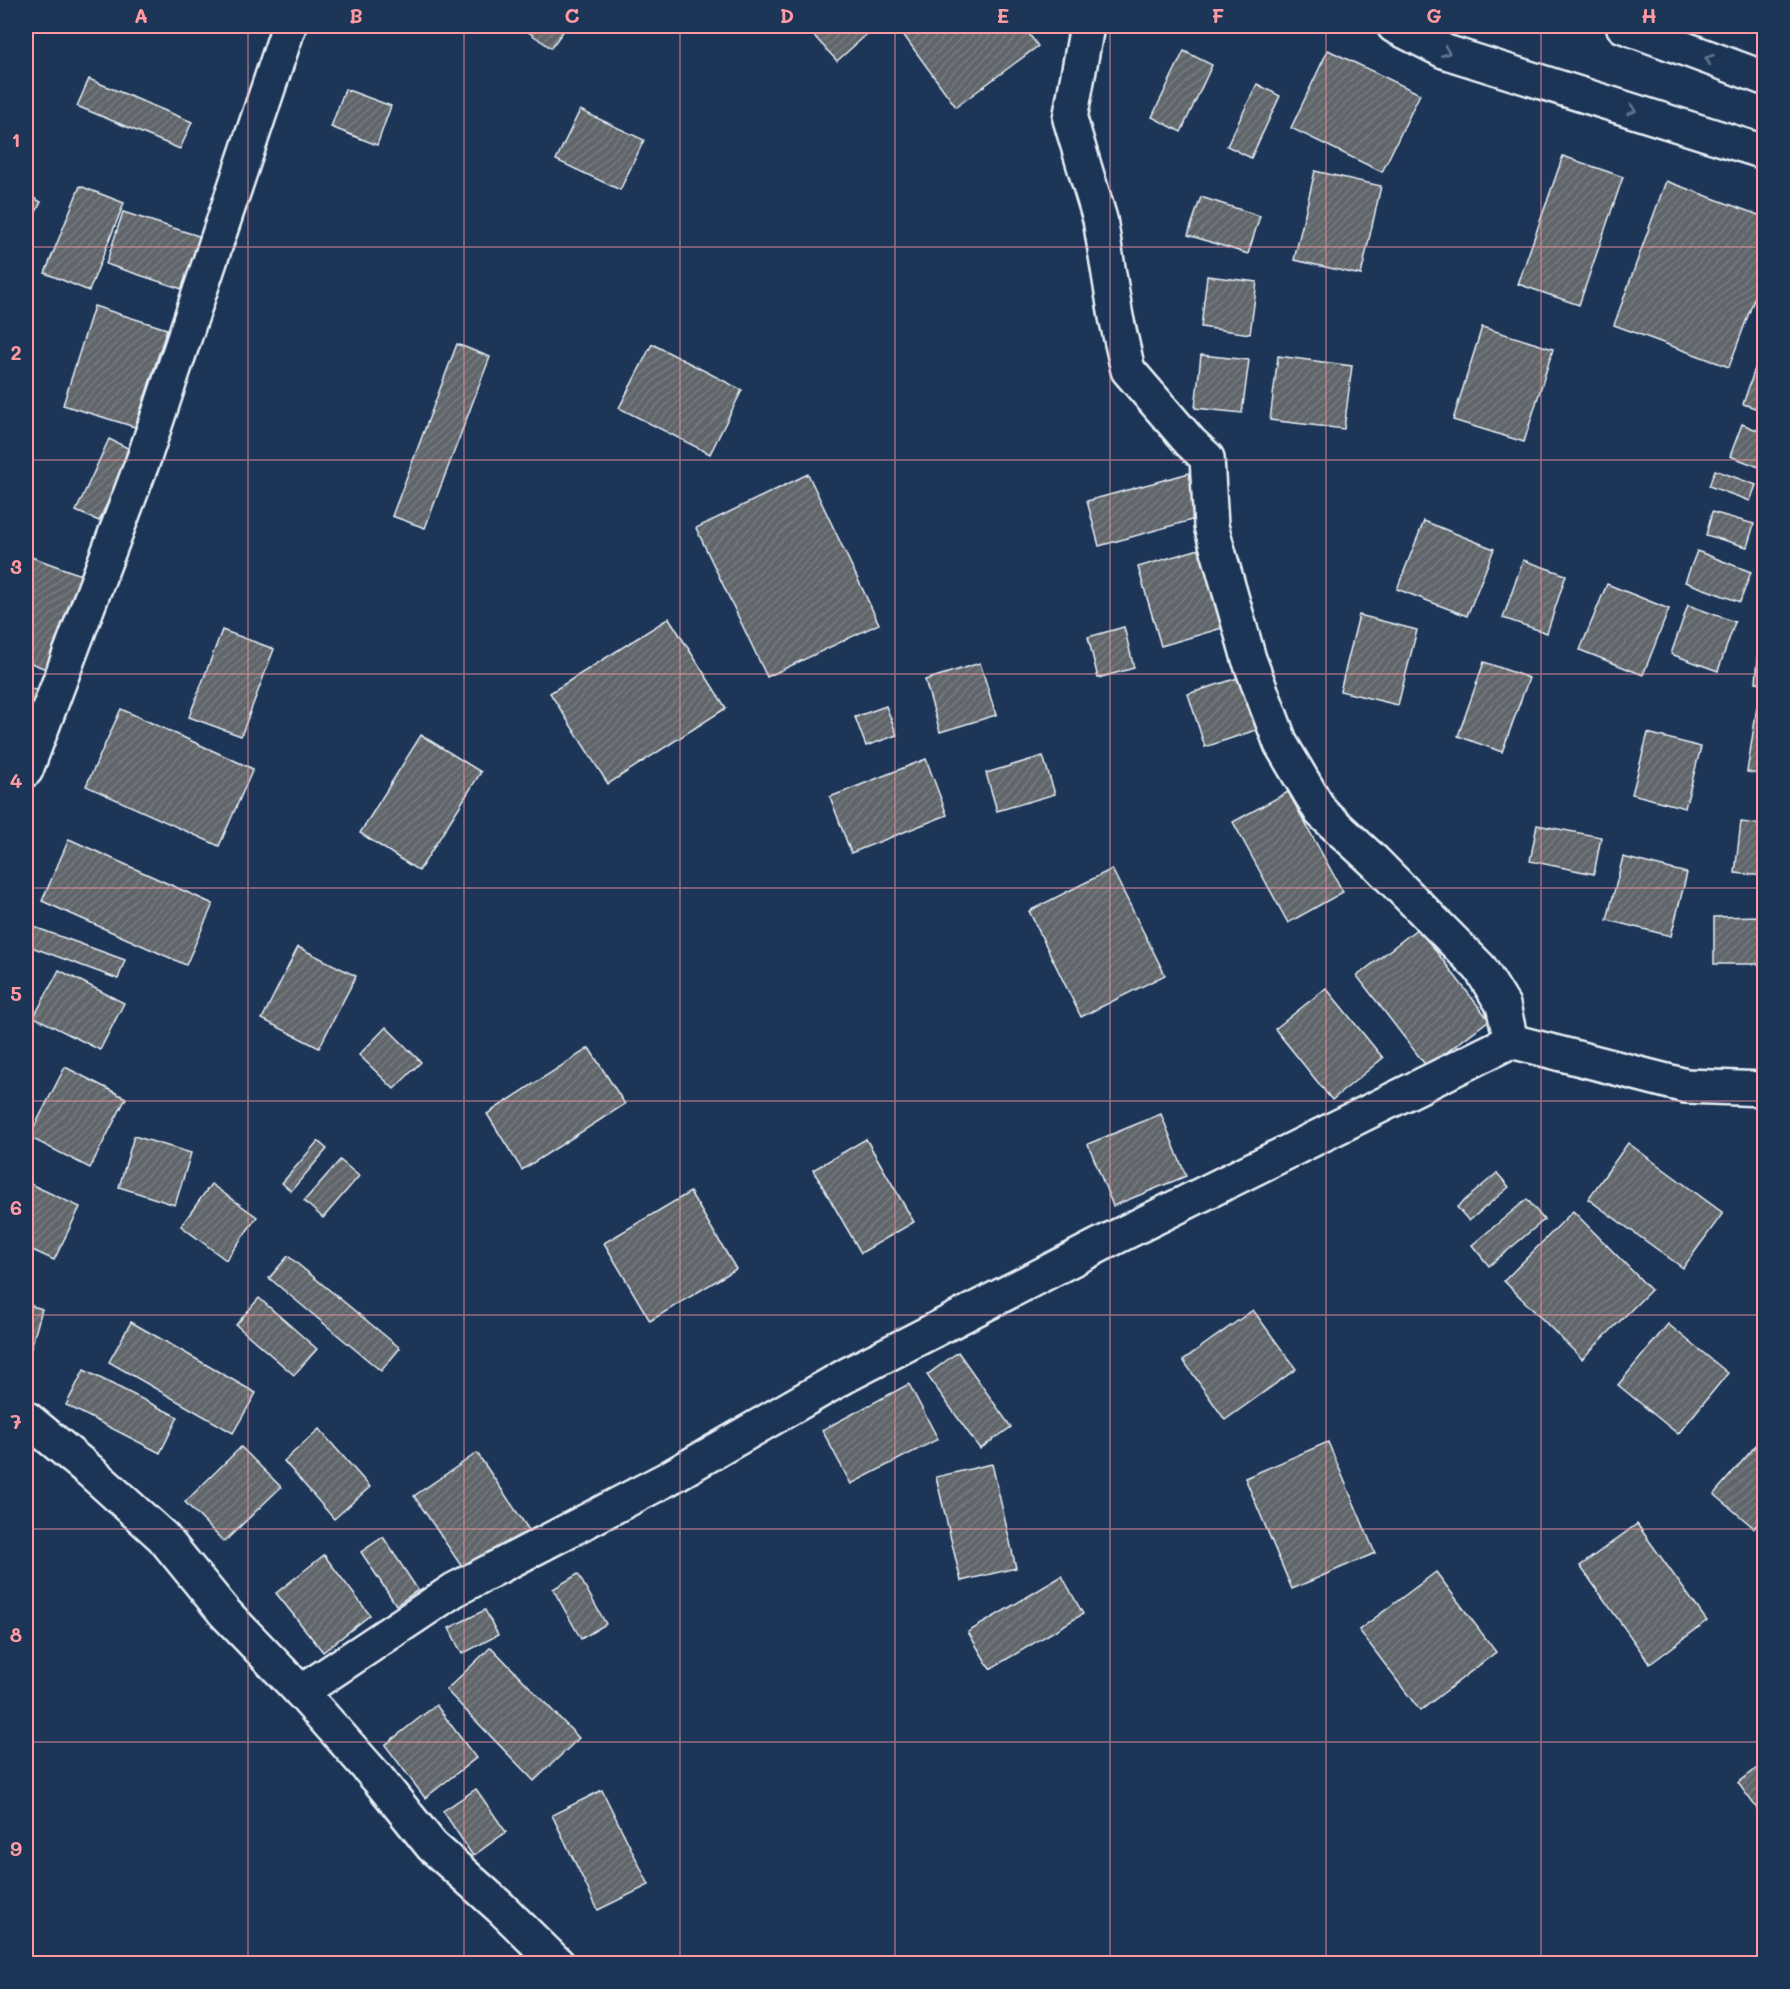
<svg xmlns="http://www.w3.org/2000/svg" width="1790" height="1989" viewBox="0 0 1790 1989" font-family="Mali,sans-serif">
	<defs>
		<pattern id="building-hatch" width="6" height="6" patternUnits="userSpaceOnUse" patternTransform="scale(1.5)"><rect width="6" height="6" fill="#61656b"/><path d="M-1 1l2-2M0 6l6-6M5 7l2-2" fill="none" stroke="#787c81"/></pattern>
	</defs>
	<rect width="100%" height="100%" fill="#1d3557"/>
	<filter id="ink" filterUnits="userSpaceOnUse"><feTurbulence type="fractalNoise" baseFrequency=".0167" numOctaves="2"/><feDisplacementMap in="SourceGraphic" scale="12" xChannelSelector="R" yChannelSelector="G"/><feConvolveMatrix kernelMatrix="1 2 1 2 8 2 1 2 1" color-interpolation-filters="sRGB"/></filter>
	<g filter="url(#ink)">
		<g fill="url(#building-hatch)" stroke="#e8f1f8" stroke-width="1.5">
			<polygon points="520,26 567,26 551,48"/>
			<polygon points="805,26 876,26 837,61"/>
			<polygon points="897,26 1023,26 1038,46 956,107"/>
			<polygon points="1742,26 1764,26 1764,32"/>
			<polygon points="1328,50 1420,94 1382,172 1291,128"/>
			<polygon points="1184,51 1212,65 1181,132 1152,117"/>
			<polygon points="89,79 192,122 180,149 77,106"/>
			<polygon points="1257,84 1280,96 1251,158 1227,146"/>
			<polygon points="345,89 391,106 377,145 331,127"/>
			<polygon points="580,110 644,140 620,190 556,160"/>
			<polygon points="1563,156 1623,177 1579,305 1518,284"/>
			<polygon points="1315,171 1381,186 1361,275 1294,260"/>
			<polygon points="1666,181 1764,217 1764,272 1729,367 1614,325"/>
			<polygon points="80,186 124,203 89,291 45,273"/>
			<polygon points="26,194 41,202 26,232"/>
			<polygon points="1201,197 1260,216 1248,254 1188,235"/>
			<polygon points="123,212 205,238 188,291 106,264"/>
			<polygon points="1207,276 1257,282 1250,334 1201,327"/>
			<polygon points="94,306 167,329 135,427 63,405"/>
			<polygon points="1482,327 1553,349 1524,442 1453,420"/>
			<polygon points="1764,342 1764,411 1743,404"/>
			<polygon points="457,344 490,357 425,528 392,516"/>
			<polygon points="652,344 742,390 710,454 619,408"/>
			<polygon points="1201,355 1249,360 1242,413 1195,408"/>
			<polygon points="1278,356 1352,366 1344,429 1270,420"/>
			<polygon points="1742,424 1764,433 1764,469 1730,456"/>
			<polygon points="109,439 132,450 99,521 76,511"/>
			<polygon points="1715,470 1756,485 1750,501 1709,486"/>
			<polygon points="1193,472 1206,516 1099,546 1087,501"/>
			<polygon points="808,474 879,624 767,677 696,528"/>
			<polygon points="1712,512 1754,524 1747,547 1706,535"/>
			<polygon points="1424,521 1494,549 1467,616 1397,589"/>
			<polygon points="1206,547 1229,626 1161,646 1138,567"/>
			<polygon points="1697,551 1751,572 1740,602 1685,582"/>
			<polygon points="26,555 81,575 46,669 26,661"/>
			<polygon points="1523,560 1566,575 1547,633 1503,618"/>
			<polygon points="1607,584 1669,609 1643,675 1580,650"/>
			<polygon points="1688,605 1735,622 1718,671 1671,654"/>
			<polygon points="1359,615 1417,630 1398,705 1340,691"/>
			<polygon points="669,618 726,708 608,784 550,693"/>
			<polygon points="1124,627 1134,668 1098,678 1088,637"/>
			<polygon points="222,630 274,649 241,736 189,717"/>
			<polygon points="1760,636 1764,637 1764,683 1756,682"/>
			<polygon points="1484,662 1529,678 1502,752 1458,736"/>
			<polygon points="980,663 996,715 940,732 925,680"/>
			<polygon points="1244,676 1262,728 1205,747 1188,694"/>
			<polygon points="26,687 39,691 26,731"/>
			<polygon points="886,706 897,735 866,746 855,717"/>
			<polygon points="1757,707 1764,709 1764,775 1747,772"/>
			<polygon points="121,709 253,769 219,846 86,786"/>
			<polygon points="1648,733 1701,747 1685,808 1632,794"/>
			<polygon points="421,735 481,772 419,871 360,833"/>
			<polygon points="1043,756 1055,794 997,811 986,773"/>
			<polygon points="926,759 947,815 851,853 830,797"/>
			<polygon points="1288,792 1343,892 1288,923 1233,822"/>
			<polygon points="1741,822 1764,825 1764,876 1735,873"/>
			<polygon points="1537,825 1601,837 1594,874 1530,861"/>
			<polygon points="69,839 213,904 186,965 42,901"/>
			<polygon points="1623,857 1687,873 1671,936 1607,920"/>
			<polygon points="1112,869 1165,975 1081,1017 1029,911"/>
			<polygon points="1764,916 1764,964 1714,964 1714,917"/>
			<polygon points="26,924 125,960 118,979 26,945"/>
			<polygon points="1418,928 1489,1020 1427,1067 1357,976"/>
			<polygon points="298,947 356,976 319,1048 262,1019"/>
			<polygon points="59,970 124,1003 100,1050 34,1017"/>
			<polygon points="1326,988 1383,1058 1332,1100 1275,1029"/>
			<polygon points="386,1027 421,1062 394,1089 359,1055"/>
			<polygon points="589,1048 625,1104 522,1170 487,1114"/>
			<polygon points="65,1067 126,1098 90,1168 29,1137"/>
			<polygon points="1161,1114 1186,1176 1113,1206 1088,1144"/>
			<polygon points="134,1136 191,1153 175,1205 119,1187"/>
			<polygon points="866,1139 914,1222 861,1253 813,1170"/>
			<polygon points="318,1141 327,1149 291,1191 282,1183"/>
			<polygon points="1628,1143 1723,1213 1683,1268 1588,1199"/>
			<polygon points="340,1160 359,1176 323,1218 304,1201"/>
			<polygon points="1497,1173 1509,1187 1469,1221 1457,1207"/>
			<polygon points="26,1182 80,1207 54,1260 26,1247"/>
			<polygon points="211,1184 257,1217 226,1260 181,1226"/>
			<polygon points="690,1192 736,1269 650,1321 604,1243"/>
			<polygon points="1527,1199 1544,1220 1489,1266 1472,1245"/>
			<polygon points="1573,1211 1651,1290 1582,1359 1504,1281"/>
			<polygon points="288,1256 400,1348 381,1371 269,1278"/>
			<polygon points="259,1298 317,1349 294,1375 236,1325"/>
			<polygon points="26,1304 42,1309 26,1366"/>
			<polygon points="1253,1310 1296,1369 1225,1420 1183,1360"/>
			<polygon points="131,1322 256,1393 233,1433 109,1362"/>
			<polygon points="1668,1324 1728,1373 1678,1434 1618,1385"/>
			<polygon points="958,1352 1011,1427 980,1449 927,1375"/>
			<polygon points="84,1370 178,1417 160,1453 66,1405"/>
			<polygon points="909,1384 938,1439 851,1484 822,1430"/>
			<polygon points="319,1429 370,1487 334,1519 284,1461"/>
			<polygon points="1764,1436 1764,1516 1754,1528 1714,1494"/>
			<polygon points="1328,1442 1375,1553 1292,1589 1245,1478"/>
			<polygon points="241,1447 281,1487 224,1542 185,1502"/>
			<polygon points="477,1453 533,1536 470,1579 414,1496"/>
			<polygon points="992,1464 1016,1568 961,1581 936,1477"/>
			<polygon points="1637,1524 1707,1621 1650,1664 1580,1566"/>
			<polygon points="383,1537 418,1590 396,1605 361,1552"/>
			<polygon points="324,1555 370,1615 323,1652 276,1593"/>
			<polygon points="1436,1572 1496,1652 1420,1711 1359,1630"/>
			<polygon points="578,1574 606,1624 581,1639 553,1589"/>
			<polygon points="1062,1576 1083,1614 990,1669 968,1632"/>
			<polygon points="485,1610 498,1635 462,1654 449,1628"/>
			<polygon points="491,1647 579,1738 534,1781 446,1690"/>
			<polygon points="436,1705 476,1758 425,1798 385,1745"/>
			<polygon points="1764,1763 1764,1818 1738,1783"/>
			<polygon points="476,1789 506,1832 473,1856 443,1811"/>
			<polygon points="602,1790 649,1885 598,1910 552,1815"/>
			<polygon points="1632,1957 1632,1964 1584,1964 1584,1963"/>
		</g>
		<g fill="none" stroke-linecap="round" stroke-linejoin="round">
			<defs>
				<g id="street">
					<polyline points="26,770 144,458 289,26"/>
					<polyline points="1511,1041 1686,1086 1764,1089"/>
					<polyline points="26,1418 90,1471 163,1537 225,1613 301,1692 378,1779 432,1846 501,1908 558,1964"/>
					<polyline points="301,1692 454,1590 667,1479 847,1375 1100,1245 1511,1041 1503,1005 1480,968 1374,861 1321,812 1281,744 1249,659 1211,526 1207,458 1190,442 1128,370 1116,317 1100,219 1070,119 1087,26"/>
				</g>
				<g id="secondary">
					<polyline points="1394,26 1446,52 1764,152"/>
					<polyline points="1623,26 1764,78"/>
				</g>
			</defs>
			<use href="#street" stroke="#e8f1f8" stroke-width="38"/>
			<use href="#secondary" stroke="#e8f1f8" stroke-width="38"/>
			<use href="#street" stroke="#1d3557" stroke-width="33"/>
			<use href="#secondary" stroke="#1d3557" stroke-width="33"/>
		</g>
		<defs><path id="oneway-chevron" d="M-2-3.5L2.5 0L-2 3.5" fill="none" stroke-width="1.6" stroke-linecap="round" stroke-linejoin="round" transform="scale(1.5)"/></defs>
		<g stroke="#64778f">
			<use href="#oneway-chevron" transform="translate(1446 52) rotate(22)"/>
			<use href="#oneway-chevron" transform="translate(1709 59) rotate(-159)"/>
			<use href="#oneway-chevron" transform="translate(1632 110) rotate(17)"/>
		</g>
	</g>
	<path fill="none" stroke="#ff9aa2" stroke-width="1.5" stroke-opacity="0.55" d="M248 26V1964M464 26V1964M680 26V1964M895 26V1964M1110 26V1964M1326 26V1964M1541 26V1964M26 247H1764M26 460H1764M26 674H1764M26 888H1764M26 1101H1764M26 1315H1764M26 1529H1764M26 1742H1764"/>
	<rect width="1790" height="1989" fill="none" stroke="#1d3557" stroke-width="66"/>
	<rect x="33" y="33" width="1724" height="1923" fill="none" stroke="#ff9aa2" stroke-width="2"/>
	<g font-size="20" text-anchor="middle" font-weight="bold" fill="#ff9aa2">
		<text x="141" y="23">A</text>
		<text x="356" y="23">B</text>
		<text x="572" y="23">C</text>
		<text x="787" y="23">D</text>
		<text x="1003" y="23">E</text>
		<text x="1218" y="23">F</text>
		<text x="1434" y="23">G</text>
		<text x="1649" y="23">H</text>
		<text x="16" y="147">1</text>
		<text x="16" y="360">2</text>
		<text x="16" y="574">3</text>
		<text x="16" y="788">4</text>
		<text x="16" y="1001">5</text>
		<text x="16" y="1215">6</text>
		<text x="16" y="1429">7</text>
		<text x="16" y="1642">8</text>
		<text x="16" y="1856">9</text>
	</g>
</svg>
